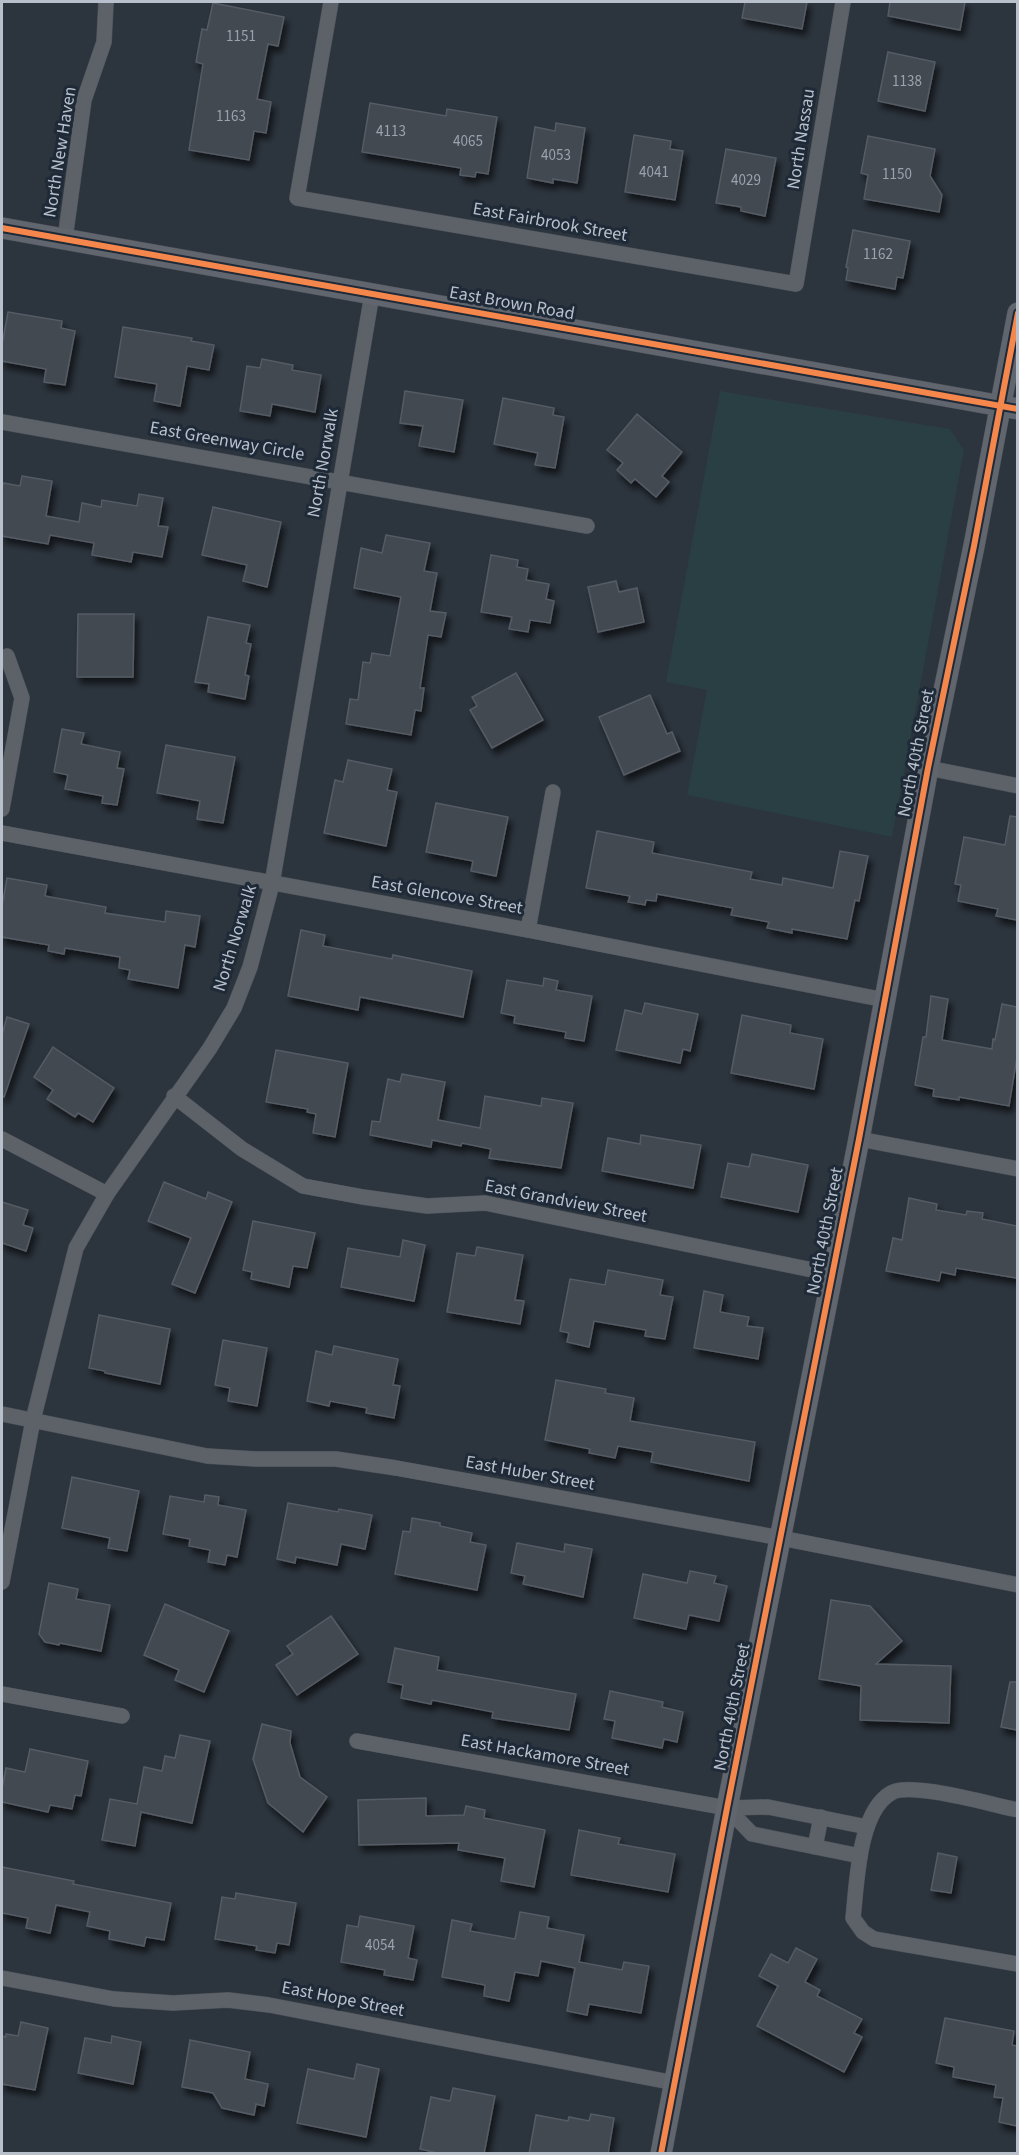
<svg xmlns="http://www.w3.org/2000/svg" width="1019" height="2155" viewBox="0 0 1019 2155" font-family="'Source Sans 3',sans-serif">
	<defs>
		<filter id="shadow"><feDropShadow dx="3.5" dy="6" stdDeviation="3" flood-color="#0009"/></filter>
	</defs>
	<rect width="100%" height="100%" fill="#2c343d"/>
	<polygon fill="#293f43" points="720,391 950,429 964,450 892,837 687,795 707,690 666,682"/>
	<g fill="#434951" stroke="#555b64" stroke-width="1.5" filter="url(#shadow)">
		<polygon points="745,2 807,2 802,29 742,18"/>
		<polygon points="890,2 965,2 960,30 888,16"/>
		<polygon points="213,3 284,17 278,46 268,44 257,99 271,102 266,133 254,131 249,160 189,150 203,64 196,62 202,29 207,30"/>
		<polygon points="888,52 935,62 925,111 878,101"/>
		<polygon points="370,103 446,116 447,109 497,117 488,174 476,172 475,177 460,175 461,168 362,152"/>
		<polygon points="556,123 585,128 577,183 553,179 553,183 527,178 535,127 555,131"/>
		<polygon points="634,135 671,141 670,149 683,151 675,200 625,192"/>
		<polygon points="868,136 935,149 930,176 942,195 939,212 864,199 868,175 861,173"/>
		<polygon points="726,149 776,158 765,216 741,211 741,207 716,203"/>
		<polygon points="853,230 910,241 903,278 897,277 895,289 846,280 848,268 846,267"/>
		<polygon points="8,312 62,321 61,328 75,331 65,385 44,382 46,369 2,361 2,345"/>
		<polygon points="123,327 192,338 191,341 214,345 209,370 187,366 180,406 154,401 157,384 115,377"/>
		<polygon points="262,359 293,365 292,370 321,375 315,412 272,404 270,416 240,411 247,366 260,368"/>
		<polygon points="405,391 463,400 454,452 419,446 423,426 400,423"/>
		<polygon points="503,398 554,408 553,415 564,417 555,468 535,465 538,453 494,444"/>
		<polygon points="637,414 682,452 662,476 669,482 656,497 635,479 631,483 617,470 623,463 607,450"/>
		<polygon points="22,476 52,481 46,516 79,522 82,503 101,507 102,500 137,506 139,494 163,498 158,526 168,527 162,557 133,552 131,562 92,555 94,543 50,535 48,544 2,536 2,494 3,483 20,486"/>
		<polygon points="213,507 281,522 267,587 243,581 247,565 202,555"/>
		<polygon points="386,535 430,543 424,571 437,573 430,611 446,613 441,637 428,635 420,688 424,688 421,711 415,710 411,735 346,724 350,699 358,700 363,662 370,663 372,653 390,656 401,597 354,588 361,548 382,553"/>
		<polygon points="491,555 518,560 517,567 528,569 526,580 549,584 546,599 554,601 550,623 530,620 528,632 509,629 512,617 481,612"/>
		<polygon points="616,581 619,592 637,588 644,622 598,632 588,587"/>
		<polygon points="78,614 134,614 133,677 77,677"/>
		<polygon points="208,617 250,625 246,643 251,644 245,675 249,676 245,699 208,692 209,684 195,682"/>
		<polygon points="516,673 543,720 492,748 470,710 477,706 472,697"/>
		<polygon points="650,695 667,734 672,732 680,751 624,775 599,717"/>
		<polygon points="62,729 84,733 81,744 120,752 117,768 124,769 117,805 102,803 103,796 65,789 68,775 54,772"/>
		<polygon points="166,745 235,757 223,823 197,819 200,801 157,793"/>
		<polygon points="348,760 392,769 387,790 397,792 386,846 324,833 335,780 343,782"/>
		<polygon points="436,803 508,817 496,876 471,871 473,861 426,852"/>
		<polygon points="1010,816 1017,817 1017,920 996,916 998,909 958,901 961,885 955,884 964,837 1005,845"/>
		<polygon points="597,831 654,842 652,853 752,872 750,879 782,885 783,878 833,888 840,851 868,856 859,901 855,900 847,939 792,929 792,933 767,928 769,922 731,915 733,908 657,894 656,901 646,900 645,905 628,902 630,896 586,888"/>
		<polygon points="7,878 47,885 45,896 106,907 105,913 165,922 166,911 200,916 195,947 185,945 178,988 128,979 130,970 119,968 120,957 65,948 64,954 48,951 49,945 2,937 2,906"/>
		<polygon points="301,930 325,935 323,946 392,959 393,955 472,971 463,1017 360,997 358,1010 288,996"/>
		<polygon points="544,978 558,981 556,990 592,996 584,1041 565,1038 566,1032 514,1023 515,1016 501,1013 507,980 543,986"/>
		<polygon points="931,996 948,999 942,1040 992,1049 993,1039 995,1040 1002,1004 1017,1007 1017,1057 1009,1106 959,1097 959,1100 933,1096 934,1089 915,1085 923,1037 926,1037"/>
		<polygon points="645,1003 698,1014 690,1051 683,1049 680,1063 616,1050 625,1010 642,1014"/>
		<polygon points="742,1015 791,1025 790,1033 823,1039 814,1089 731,1073"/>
		<polygon points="7,1017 29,1024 4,1097 2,1096 2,1035"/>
		<polygon points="53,1047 114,1088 93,1122 78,1113 75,1117 47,1099 53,1090 34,1077"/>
		<polygon points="276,1050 348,1063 335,1137 313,1133 316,1114 307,1112 308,1109 266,1102"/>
		<polygon points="402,1074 445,1082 438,1120 480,1128 485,1096 541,1106 542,1098 573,1103 561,1168 489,1158 491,1149 462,1143 461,1146 432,1140 431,1147 370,1135 372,1121 380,1122 388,1079 400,1082"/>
		<polygon points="641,1135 701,1145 693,1188 602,1171 608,1138 640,1144"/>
		<polygon points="752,1154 808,1165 798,1212 721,1197 728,1163 749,1167"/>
		<polygon points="164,1182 206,1199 208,1192 232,1202 195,1293 172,1284 191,1238 148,1221"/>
		<polygon points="909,1198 937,1204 936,1210 966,1215 967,1211 983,1213 982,1219 1017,1226 1017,1278 956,1268 955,1275 941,1272 939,1281 886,1271 893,1238 902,1240"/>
		<polygon points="2,1202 28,1210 23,1225 33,1228 26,1251 2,1243"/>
		<polygon points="253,1221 315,1233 307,1268 293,1266 289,1287 251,1279 252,1272 243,1270"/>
		<polygon points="403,1240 425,1245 414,1301 341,1287 348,1248 400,1257"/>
		<polygon points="477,1247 523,1255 515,1300 524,1301 520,1324 447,1312 457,1253 475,1256"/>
		<polygon points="608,1270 663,1280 660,1295 673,1297 665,1339 645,1336 646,1330 594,1321 589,1347 567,1342 569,1333 560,1331 570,1279 605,1285"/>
		<polygon points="704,1291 723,1295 720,1312 749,1317 747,1326 763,1328 758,1359 694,1348"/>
		<polygon points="99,1315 170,1329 160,1384 105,1373 105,1371 89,1368"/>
		<polygon points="223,1340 267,1348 257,1406 228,1401 230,1388 215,1385"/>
		<polygon points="334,1346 398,1359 393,1385 400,1386 394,1418 366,1413 367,1408 330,1401 329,1406 307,1401 316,1351 332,1355"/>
		<polygon points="556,1380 606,1389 605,1393 634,1398 630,1421 755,1442 749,1481 651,1462 653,1452 618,1446 615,1458 589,1453 590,1449 545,1440"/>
		<polygon points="72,1477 139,1491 127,1551 108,1548 110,1538 62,1528"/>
		<polygon points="205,1495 219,1497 218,1505 246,1510 237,1557 227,1555 225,1565 208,1562 210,1550 189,1546 190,1539 163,1534 170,1496 204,1502"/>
		<polygon points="288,1503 338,1512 339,1509 372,1515 365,1549 341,1544 337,1565 296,1557 295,1563 277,1559"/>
		<polygon points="412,1518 440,1523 440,1526 472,1533 470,1542 486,1545 477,1590 395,1574 403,1531 410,1532"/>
		<polygon points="517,1543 564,1552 565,1544 592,1549 583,1597 523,1584 525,1576 511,1573"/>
		<polygon points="690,1571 716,1576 714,1583 727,1586 719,1621 689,1615 686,1629 634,1618 643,1574 687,1583"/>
		<polygon points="49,1583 78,1589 76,1599 110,1605 101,1651 60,1643 59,1645 45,1642 39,1634"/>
		<polygon points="831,1600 870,1606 902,1641 876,1664 951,1666 949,1723 860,1720 861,1686 819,1679"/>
		<polygon points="165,1604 229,1631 204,1692 175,1680 179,1670 144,1655"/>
		<polygon points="331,1616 358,1654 297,1695 276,1665 293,1654 287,1646"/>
		<polygon points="395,1648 439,1657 437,1670 576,1694 569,1730 492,1718 493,1712 432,1700 431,1704 401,1698 403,1685 388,1682"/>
		<polygon points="1010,1682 1017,1682 1017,1730 1001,1727"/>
		<polygon points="610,1691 663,1702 662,1707 683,1712 677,1742 664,1739 662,1748 612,1738 615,1721 604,1719"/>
		<polygon points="262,1724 291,1731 290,1743 300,1777 327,1797 303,1832 268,1803 253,1759"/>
		<polygon points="180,1735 210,1741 192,1823 141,1812 135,1846 102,1840 110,1799 137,1804 144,1767 162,1771 165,1756 175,1758"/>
		<polygon points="30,1749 88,1761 81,1796 75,1795 72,1809 50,1805 48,1812 2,1802 2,1789 6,1768 25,1772"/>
		<polygon points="426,1798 426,1816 464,1815 466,1806 485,1810 484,1818 545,1830 534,1887 501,1881 505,1858 458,1850 459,1843 359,1845 358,1800"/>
		<polygon points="579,1830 620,1838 618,1844 675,1854 668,1892 571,1875"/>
		<polygon points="938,1853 957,1857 951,1893 931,1890"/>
		<polygon points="2,1867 74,1881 73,1884 171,1903 164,1940 146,1937 144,1946 109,1939 110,1931 87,1926 90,1912 56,1905 50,1933 26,1928 28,1918 2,1913"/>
		<polygon points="236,1893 296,1903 289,1945 277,1943 275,1953 256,1950 257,1946 215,1939 222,1897 235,1899"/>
		<polygon points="520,1912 549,1917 547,1928 584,1935 579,1962 622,1970 624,1962 649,1966 641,2013 589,2004 587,2015 567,2011 575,1968 541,1961 538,1976 515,1972 509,2001 484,1996 485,1985 442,1977 452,1920 472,1924 470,1931 515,1939"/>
		<polygon points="360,1916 414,1926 408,1958 417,1960 413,1980 384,1975 385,1970 341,1962 347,1925 358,1927"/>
		<polygon points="796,1948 817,1959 805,1982 820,1990 817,1996 862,2019 854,2033 862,2037 844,2072 757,2026 778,1986 759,1976 771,1954 788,1963"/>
		<polygon points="945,2018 1014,2031 1012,2045 1017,2046 1017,2126 999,2122 1003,2098 994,2097 996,2085 953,2077 954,2067 936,2063"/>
		<polygon points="21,2022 48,2028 35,2090 2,2084 2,2036 6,2037 6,2034 18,2036"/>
		<polygon points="112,2036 141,2042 133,2084 78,2073 85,2038 111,2043"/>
		<polygon points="190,2040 250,2052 245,2079 268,2084 264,2106 256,2104 254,2115 222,2108 213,2093 182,2087"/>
		<polygon points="357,2064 379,2069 366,2137 297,2123 308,2069 354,2079"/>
		<polygon points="453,2088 495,2096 484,2154 441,2154 420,2149 431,2097 450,2101"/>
		<polygon points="591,2114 614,2118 608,2154 529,2154 536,2115 568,2121 569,2117 589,2121"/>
	</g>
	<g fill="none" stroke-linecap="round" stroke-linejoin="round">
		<defs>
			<g id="street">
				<polyline points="331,2 297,198 796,284 843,2"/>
				<polyline points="65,239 84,100 104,42 106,2"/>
				<polyline points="2,422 587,526"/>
				<polyline points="928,768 1018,786"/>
				<polyline points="2,809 22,698 7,656"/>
				<polyline points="2,833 528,930 885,1000"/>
				<polyline points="528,930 553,792"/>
				<polyline points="174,1096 242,1149 303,1186 363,1197 427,1206 485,1203 832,1274"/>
				<polyline points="2,1139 107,1194"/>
				<polyline points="859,1139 1018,1169"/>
				<polyline points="2,1414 207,1456 256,1459 336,1459 396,1468 781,1538 1018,1585"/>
				<polyline points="2,1582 33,1420 76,1248 107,1194 210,1048 234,1008 250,967 272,884 372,294"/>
				<polyline points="2,1694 122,1716"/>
				<polyline points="357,1741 727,1808 768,1807 867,1827"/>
				<polyline points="727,1808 752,1834 860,1856"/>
				<path d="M1018 1810C992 1805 911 1781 891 1793 858 1812 857 1884 853 1918L863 1932 874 1939 1018 1964"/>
				<polyline points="815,1847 821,1817"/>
				<polyline points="2,1978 114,1999 173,2003 228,2000 269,2005 675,2083"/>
			</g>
			<g id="secondary">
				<polyline points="2,228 1018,409"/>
				<polyline points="661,2154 727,1808 859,1139 928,768 974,546 1018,313"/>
			</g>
		</defs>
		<use href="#street" stroke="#4b5057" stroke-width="16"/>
		<use href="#secondary" stroke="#4b5057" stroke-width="22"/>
		<use href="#street" stroke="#5d6269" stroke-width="15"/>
		<use href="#secondary" stroke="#61666e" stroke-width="21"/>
		<defs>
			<g id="cycleway">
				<polyline points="2,228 1018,409"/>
				<polyline points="661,2154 727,1808 859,1139 928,768 974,546 1018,313"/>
			</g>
		</defs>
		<use href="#cycleway" stroke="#1f2a38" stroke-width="10"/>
		<use href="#cycleway" stroke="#f5874c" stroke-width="6"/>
	</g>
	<g text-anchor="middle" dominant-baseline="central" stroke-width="6" stroke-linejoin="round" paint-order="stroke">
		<g font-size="15" fill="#9ba2ad">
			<text x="241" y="36">1151</text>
			<text x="907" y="81">1138</text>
			<text x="231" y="116">1163</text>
			<text x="391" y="131">4113</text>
			<text x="468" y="141">4065</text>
			<text x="556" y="155">4053</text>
			<text x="654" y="172">4041</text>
			<text x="897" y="174">1150</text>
			<text x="746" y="180">4029</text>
			<text x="878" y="254">1162</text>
			<text x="380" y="1945">4054</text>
		</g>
		<g font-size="18" fill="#b8c0cc" stroke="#1f2a38">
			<text transform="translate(801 139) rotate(-81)">North Nassau</text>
			<text transform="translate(60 152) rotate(-81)">North New Haven</text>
			<text transform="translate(550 222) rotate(10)">East Fairbrook Street</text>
			<text transform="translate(512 303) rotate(10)">East Brown Road</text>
			<text transform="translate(227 441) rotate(10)">East Greenway Circle</text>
			<text transform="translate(323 463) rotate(-80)">North Norwalk</text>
			<text transform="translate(916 753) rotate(-79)">North 40th Street</text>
			<text transform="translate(447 895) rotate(10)">East Glencove Street</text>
			<text transform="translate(235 938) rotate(-73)">North Norwalk</text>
			<text transform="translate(566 1201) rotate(11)">East Grandview Street</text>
			<text transform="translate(825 1231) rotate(-79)">North 40th Street</text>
			<text transform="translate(530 1473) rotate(10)">East Huber Street</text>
			<text transform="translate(732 1707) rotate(-79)">North 40th Street</text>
			<text transform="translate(545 1755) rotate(10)">East Hackamore Street</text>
			<text transform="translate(343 1999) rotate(11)">East Hope Street</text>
		</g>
	</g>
	<rect width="1019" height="2155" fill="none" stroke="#b8c0cc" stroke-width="6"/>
</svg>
